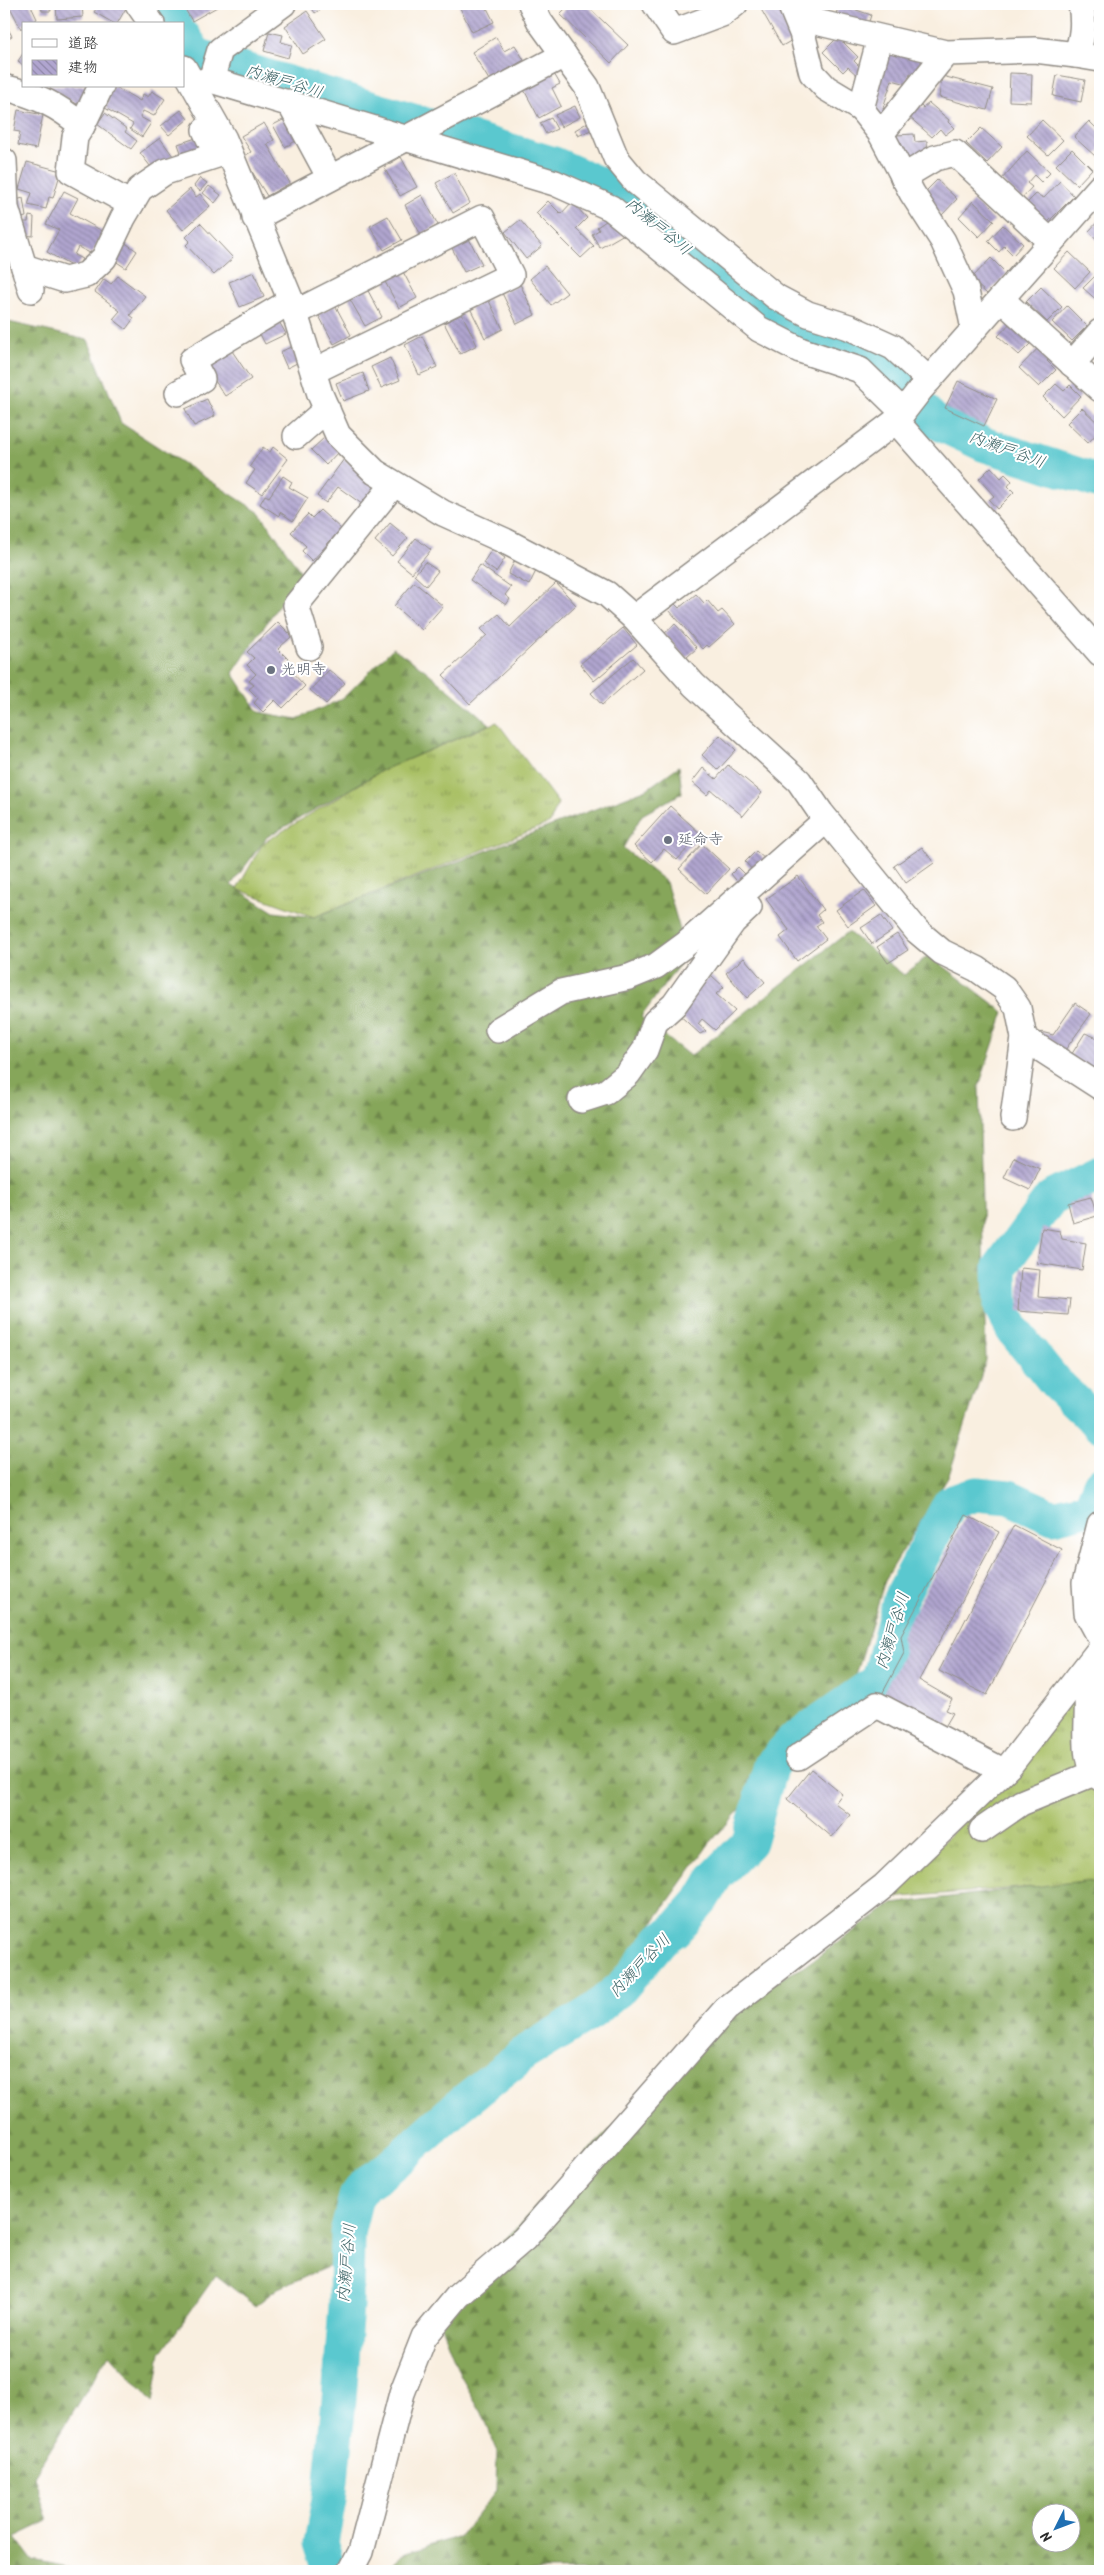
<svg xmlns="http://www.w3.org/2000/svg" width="1104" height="2575" viewBox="0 0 1104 2575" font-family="Kalam,'Klee One',sans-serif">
	<defs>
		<pattern id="grass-tufts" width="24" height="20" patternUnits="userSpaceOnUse" patternTransform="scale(1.25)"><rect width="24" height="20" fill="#a9c065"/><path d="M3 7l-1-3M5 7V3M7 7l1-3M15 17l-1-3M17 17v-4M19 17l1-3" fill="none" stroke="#8a9c53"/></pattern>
		<pattern id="forest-firs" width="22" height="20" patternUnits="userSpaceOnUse" patternTransform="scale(1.25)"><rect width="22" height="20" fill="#86a65a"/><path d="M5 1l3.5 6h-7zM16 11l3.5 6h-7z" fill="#6e874b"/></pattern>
		<pattern id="building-back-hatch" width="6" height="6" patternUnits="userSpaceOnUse" patternTransform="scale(1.25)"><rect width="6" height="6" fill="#b0a5cf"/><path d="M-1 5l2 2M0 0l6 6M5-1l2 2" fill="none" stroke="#8f87a8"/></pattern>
	</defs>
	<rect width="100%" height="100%" fill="#fff"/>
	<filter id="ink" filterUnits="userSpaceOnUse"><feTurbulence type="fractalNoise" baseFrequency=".02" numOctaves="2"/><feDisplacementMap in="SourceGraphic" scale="10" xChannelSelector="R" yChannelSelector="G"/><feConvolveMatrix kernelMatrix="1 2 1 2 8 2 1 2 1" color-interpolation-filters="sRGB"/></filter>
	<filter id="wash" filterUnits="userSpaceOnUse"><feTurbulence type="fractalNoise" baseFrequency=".0096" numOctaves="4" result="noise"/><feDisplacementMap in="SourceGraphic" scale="20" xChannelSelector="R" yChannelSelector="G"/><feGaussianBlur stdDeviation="1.12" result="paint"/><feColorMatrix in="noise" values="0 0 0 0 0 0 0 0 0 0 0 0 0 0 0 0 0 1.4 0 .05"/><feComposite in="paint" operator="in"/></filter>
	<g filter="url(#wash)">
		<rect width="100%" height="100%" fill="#f9efe0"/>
		<g fill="url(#grass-tufts)" stroke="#6a7648">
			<polygon points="497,722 558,803 550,823 314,917 237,889 263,843 383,770"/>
			<polygon points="1100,1663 1100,1892 1032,1887 889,1898 984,1799"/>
		</g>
		<g fill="url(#forest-firs)" stroke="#586842" fill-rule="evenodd">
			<polygon points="4,321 88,340 121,423 260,513 301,572 233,673 258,712 297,719 342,699 393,648 425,670 490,724 383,770 267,837 231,885 274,912 314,917 647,789 679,766 682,793 642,815 623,848 666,882 687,954 641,1017 690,1056 848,932 904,975 929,955 1004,1012 979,1086 986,1360 949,1475 885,1580 854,1682 709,1844 604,1992 441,2115 362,2179 340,2249 330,2266 278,2288 255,2306 216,2275 161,2353 153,2403 109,2354 34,2476 48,2521 15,2537 33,2561 84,2571 4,2571"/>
			<path d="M1083 1881 1100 1883V2571H384L403 2554 461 2536 496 2490 497 2450 482 2413 461 2377 436 2313 590 2149 739 2001 803 1967 892 1904ZM1042 2512H1072V2542H1042Z"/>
		</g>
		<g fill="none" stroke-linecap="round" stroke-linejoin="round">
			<polyline stroke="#5ac8cf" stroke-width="5.5" points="1090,1508 1100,1506"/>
			<g stroke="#5ac8cf" stroke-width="35">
				<polyline points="161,4 175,24"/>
				<polyline points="184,37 196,55 554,164 615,191 733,290 785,325 851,348 883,369 934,421 983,444 1100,482"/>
				<polyline points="1100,1174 1051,1198 1000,1267 1001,1307 1013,1330 1055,1382 1100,1425"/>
				<polyline points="334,2571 328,2565 321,2543 329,2500 339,2400 346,2305 347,2233 356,2197 366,2183 385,2171 457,2107 525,2053 592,2012 621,1988 662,1939 675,1930 702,1899 716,1876 749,1842 771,1765 795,1739 879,1680 900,1599 950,1503 976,1494 1009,1497 1053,1517 1090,1508 1100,1484"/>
			</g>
		</g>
		<g id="blocks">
			<g fill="url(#building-back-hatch)">
				<polygon points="11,4 30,4 37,19 30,24 24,24 21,29 9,5"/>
				<polygon points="41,4 50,4 51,11 42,11"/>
				<polygon points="56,4 82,4 83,17 57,19"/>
				<polygon points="99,4 118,4 126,8 117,24 115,24 94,12"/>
				<polygon points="182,4 215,4 217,7 192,21"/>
				<polygon points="309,4 328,4 315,13"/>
				<polygon points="458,4 485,4 494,22 472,32"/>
				<polygon points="570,4 585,4 628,45 611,63 560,14"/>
				<polygon points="758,4 778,4 794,39 782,46"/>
				<polygon points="839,4 871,15 867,28 835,18"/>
				<polygon points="1094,4 1100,4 1100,46 1093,46"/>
				<polygon points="307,11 326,39 303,54 285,26"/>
				<polygon points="4,22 12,36 4,41"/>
				<polygon points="269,32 283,35 281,42 292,45 288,58 264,51"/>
				<polygon points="496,37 504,51 515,45 524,60 489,80 472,52"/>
				<polygon points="838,37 858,57 854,61 865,72 859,77 848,67 843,72 823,52"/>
				<polygon points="884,45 923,56 917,75 910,73 907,84 892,80 883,108 889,114 882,121 869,107"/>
				<polygon points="24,52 24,66 18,61"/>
				<polygon points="553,72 560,84 552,88 561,106 539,118 523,88"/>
				<polygon points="1010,73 1032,74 1031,102 1009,101"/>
				<polygon points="1057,75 1085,80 1081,102 1053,96"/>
				<polygon points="942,76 993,89 987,110 939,97"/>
				<polygon points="51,86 94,86 83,107 49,90"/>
				<polygon points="114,86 140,101 143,94 148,97 152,91 165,99 154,116 143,111 140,117 151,123 142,137 130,129 133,124 105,108 109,101 105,99"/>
				<polygon points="917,102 923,108 929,103 949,120 948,122 954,128 945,135 940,129 932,137 907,115"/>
				<polygon points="575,106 580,117 561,127 555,115"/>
				<polygon points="18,110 43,115 36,149 18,145 20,132 14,131"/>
				<polygon points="181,110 188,119 169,135 161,126"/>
				<polygon points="105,113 127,129 125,132 137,141 131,149 97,124"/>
				<polygon points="289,117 301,138 285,147 273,125"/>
				<polygon points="551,118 557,129 546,134 540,123"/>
				<polygon points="592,120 595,128 578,136 575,130"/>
				<polygon points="1042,120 1063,140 1048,155 1027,136"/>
				<polygon points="1089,121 1100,132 1100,151 1095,156 1074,137"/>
				<polygon points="264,123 274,140 267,144 290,183 267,196 243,157 251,152 241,136"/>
				<polygon points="981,128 1002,147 987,163 966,143"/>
				<polygon points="914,134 915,142 927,141 928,153 920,160 898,161 897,135"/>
				<polygon points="199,137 204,151 183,158 178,144"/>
				<polygon points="160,138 173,156 154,171 140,153"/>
				<polygon points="1072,149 1092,169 1077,185 1056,165"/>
				<polygon points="1027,151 1050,173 1041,182 1034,175 1027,183 1032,187 1021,199 1001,180"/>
				<polygon points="401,157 417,187 400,196 384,167"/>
				<polygon points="27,162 61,171 53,198 49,197 46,209 28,205 32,193 19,189"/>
				<polygon points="454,173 470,203 453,213 436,183"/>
				<polygon points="200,178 207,183 200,191 194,186"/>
				<polygon points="937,180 957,199 942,215 922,195"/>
				<polygon points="1060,181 1074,196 1047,223 1027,203 1036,194 1044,198"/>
				<polygon points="209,186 221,195 215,203 203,193"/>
				<polygon points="190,189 196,197 200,194 210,206 183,230 166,210"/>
				<polygon points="64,191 78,198 70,213 104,232 92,254 78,247 74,255 82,259 76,269 47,252 59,230 46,224"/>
				<polygon points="422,195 438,225 421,235 405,205"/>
				<polygon points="23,198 26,217 17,219 13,201"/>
				<polygon points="548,201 561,214 572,202 587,218 576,229 594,246 581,258 536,213"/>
				<polygon points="973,201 994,221 979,237 959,217"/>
				<polygon points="29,216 34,217 33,236 23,235 23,222 28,222"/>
				<polygon points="388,216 402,240 384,250 370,226"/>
				<polygon points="609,219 624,234 600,248 592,234 599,230 597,227"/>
				<polygon points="1100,219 1100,243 1089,231"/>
				<polygon points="520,220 542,246 526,259 505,232"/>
				<polygon points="200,223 233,258 214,275 186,245 190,241 186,237"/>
				<polygon points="1003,225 1023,244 1013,255 1004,246 999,252 988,241"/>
				<polygon points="466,233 482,264 464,272 449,242"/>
				<polygon points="124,242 137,251 126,268 112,259"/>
				<polygon points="1069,252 1090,272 1075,288 1054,268"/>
				<polygon points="991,258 1007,274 987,294 971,279"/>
				<polygon points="545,266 567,293 551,305 530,279"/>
				<polygon points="401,268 417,298 399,308 383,278"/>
				<polygon points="254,272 264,297 240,307 229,282"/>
				<polygon points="1099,272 1100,273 1100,303 1083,288"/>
				<polygon points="118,276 145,296 130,315 134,318 126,329 113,319 120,311 95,292 104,279 111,284"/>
				<polygon points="520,284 535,315 517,324 502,293"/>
				<polygon points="366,287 382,317 365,326 348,296"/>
				<polygon points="1041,287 1062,307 1047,322 1026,302"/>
				<polygon points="488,299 503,329 485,338 470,308"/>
				<polygon points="335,305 351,335 334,344 318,314"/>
				<polygon points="1067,306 1087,326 1072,341 1052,322"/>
				<polygon points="462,314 477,345 460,354 444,323"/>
				<polygon points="277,318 286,334 265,344 257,328"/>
				<polygon points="1013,320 1034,340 1019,355 998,336"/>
				<polygon points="422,336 437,367 419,375 405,345"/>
				<polygon points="1042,344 1053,354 1047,361 1056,370 1039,387 1019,368"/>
				<polygon points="291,347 299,362 287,368 280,352"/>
				<polygon points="230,348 251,379 225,396 205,366"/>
				<polygon points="390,358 400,380 381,388 371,367"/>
				<polygon points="363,373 369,391 343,401 336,383"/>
				<polygon points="958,381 997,399 984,426 945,408"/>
				<polygon points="1056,384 1064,391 1070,385 1081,396 1062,416 1043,397"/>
				<polygon points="207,399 215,416 194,426 185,409"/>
				<polygon points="1082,408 1100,425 1100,430 1088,443 1067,423"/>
				<polygon points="325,437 339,451 326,465 311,450"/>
				<polygon points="263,447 270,452 273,447 288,459 262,494 246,483 255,470 250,466"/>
				<polygon points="344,459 381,486 366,507 338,487 326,503 317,496"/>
				<polygon points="991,467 1001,478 1005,474 1012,481 1008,486 1014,492 997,509 989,500 994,496 979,479"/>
				<polygon points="283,476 292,482 289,487 308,498 293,521 280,512 279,516 260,504 265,495 269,497"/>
				<polygon points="320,510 341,529 312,561 302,551 306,546 291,532 308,514 312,518"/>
				<polygon points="390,523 408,538 392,556 375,541"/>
				<polygon points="416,538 431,550 412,573 397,561"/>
				<polygon points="492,549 505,558 496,572 483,563"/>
				<polygon points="515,560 536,571 529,585 508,574"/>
				<polygon points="425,562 438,571 426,586 414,575"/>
				<polygon points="480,565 511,587 505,595 510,599 506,605 470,580"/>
				<polygon points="414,582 443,606 422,630 394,606"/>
				<polygon points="556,583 576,605 470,704 443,675 487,635 481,629 499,614 510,627"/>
				<polygon points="696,594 704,603 707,600 718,613 722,610 735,624 709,647 707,645 703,649 669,610 675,604 679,608"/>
				<polygon points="278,622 292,636 278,649 290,661 285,665 305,686 283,708 275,700 263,712 254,703 258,698 249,689 254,685 249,681 256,674 247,665 254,658 247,652"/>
				<polygon points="675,624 697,648 686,658 664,634"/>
				<polygon points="623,628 637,645 594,681 580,664"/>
				<polygon points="633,658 643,669 602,705 591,693"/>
				<polygon points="329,670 345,683 326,704 310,690"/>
				<polygon points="720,735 736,750 718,770 702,755"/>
				<polygon points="728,765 762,793 743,816 711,790 707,795 692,782 703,768 716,779"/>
				<polygon points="670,806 701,834 677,860 664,849 652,862 634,846"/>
				<polygon points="702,844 729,869 706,894 679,869"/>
				<polygon points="922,847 934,863 906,883 894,866"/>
				<polygon points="756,851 767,861 755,873 745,862"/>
				<polygon points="738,867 748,877 740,885 731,874"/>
				<polygon points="798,876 823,910 817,915 822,922 816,926 826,939 797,961 780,937 789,930 766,899"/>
				<polygon points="864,890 876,906 848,926 836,910"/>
				<polygon points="881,915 892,931 872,944 861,928"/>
				<polygon points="897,934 908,950 888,963 877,947"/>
				<polygon points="744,958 765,982 747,998 726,973"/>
				<polygon points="711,975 724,987 716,994 735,1011 715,1030 702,1019 698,1024 706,1031 700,1034 676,1012"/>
				<polygon points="1075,1003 1091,1014 1060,1057 1035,1039 1041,1032 1053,1035"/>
				<polygon points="1085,1033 1100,1039 1100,1077 1068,1060"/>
				<polygon points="1014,1157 1040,1169 1030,1190 1004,1178"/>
				<polygon points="1091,1197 1097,1216 1073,1223 1068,1203"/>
				<polygon points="1042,1228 1060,1231 1062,1239 1086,1243 1082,1270 1037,1263"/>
				<polygon points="1021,1268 1040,1270 1038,1297 1070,1300 1068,1315 1018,1311"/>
				<polygon points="966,1515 999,1532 919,1680 952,1699 946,1710 953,1713 943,1730 881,1696 904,1653 901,1636"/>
				<polygon points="1014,1525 1062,1550 987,1695 939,1671"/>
				<polygon points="811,1769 842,1794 835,1803 850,1815 832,1837 787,1799"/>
			</g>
		</g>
	</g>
	<g filter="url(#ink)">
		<use href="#blocks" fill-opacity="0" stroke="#928d86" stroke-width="1"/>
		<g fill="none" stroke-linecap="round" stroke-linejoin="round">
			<defs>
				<g id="minor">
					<polyline points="138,4 152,24"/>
					<polyline points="531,4 540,22 587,87 616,158 635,181 776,297 808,314 849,327 893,347 929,380"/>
					<polyline points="655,4 674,32 722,14 735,4"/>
					<polyline points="790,4 802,33 812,73 826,88 861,109 881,134"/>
					<path d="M795 4 816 22 946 53 1035 50 1076 55C1083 37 1084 23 1081 4"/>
					<polyline points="946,53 881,134 912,193 943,241 966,291 974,329"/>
					<polyline points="1076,55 1100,59"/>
					<polyline points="184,68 224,139 291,301 320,394 338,435 375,472 443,513 505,541 607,594 634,618 694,685 799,781 821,813 917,931 942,952 977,969 1004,988 1018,1008 1024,1038 1013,1118"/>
					<polyline points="211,80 220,50 283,4"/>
					<polyline points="194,83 211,80 555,183 611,208 759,329 800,350 860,370 903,412"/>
					<path d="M4 91 6 88C36 95 59 106 82 126L101 86"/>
					<polyline points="289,102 330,178"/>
					<polyline points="861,109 880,38"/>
					<polyline points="82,126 75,137 71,171 131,204"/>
					<polyline points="4,161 6,208 31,290"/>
					<polyline points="903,177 935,158 955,153 1051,242"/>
					<polyline points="255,218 564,55"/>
					<polyline points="24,267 65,280 86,275 104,258 123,218 140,189 165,172 217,155 205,130"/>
					<polyline points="1001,299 1100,389"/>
					<polyline points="295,313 482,218 511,275 314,371"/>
					<polyline points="1072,364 1100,332"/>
					<polyline points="178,393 202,379 192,360 291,301"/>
					<polyline points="896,421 1100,653"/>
					<polyline points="296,436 327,409"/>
					<polyline points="634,618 896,421 920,390 1100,187"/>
					<polyline points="309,647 296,605 394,484"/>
					<polyline points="498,1030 561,992 629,977 656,966 686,944 826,820"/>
					<polyline points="1024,1038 1100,1087"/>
					<polyline points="581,1100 606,1092 628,1074 645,1050 655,1022 674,1005 733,922 749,907"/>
					<polyline points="1100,1524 1085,1583 1087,1613 1100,1637"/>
					<path d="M1079 1677C1082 1684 1086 1691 1087 1699 1089 1719 1080 1767 1100 1778"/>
					<polyline points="798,1757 877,1705 1003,1771"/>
					<polyline points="982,1830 1021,1803 1094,1773"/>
					<polyline points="351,2571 361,2552 402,2393 424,2337 458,2296 524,2239 726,2009 884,1886 1010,1765 1100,1649"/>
				</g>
			</defs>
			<use href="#minor" stroke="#928d86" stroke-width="28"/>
			<use href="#minor" stroke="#fff" stroke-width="25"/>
		</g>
	</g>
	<g fill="#6b7280" stroke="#fff" stroke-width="2">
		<circle cx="271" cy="670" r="5"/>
		<circle cx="668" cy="840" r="5"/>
	</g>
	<g text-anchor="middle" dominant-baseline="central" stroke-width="4" stroke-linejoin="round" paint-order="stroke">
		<g font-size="15" fill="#5b616d" stroke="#fff" text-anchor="start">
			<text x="281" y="670">光明寺</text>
			<text x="678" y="840">延命寺</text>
		</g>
		<g font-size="16" font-style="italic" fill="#3b6264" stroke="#fff">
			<text transform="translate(284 82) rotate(17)">内瀬戸谷川</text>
			<text transform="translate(658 227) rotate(40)">内瀬戸谷川</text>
			<text transform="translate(1007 450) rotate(20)">内瀬戸谷川</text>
			<text transform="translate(893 1631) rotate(-73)">内瀬戸谷川</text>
			<text transform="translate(640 1966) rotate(-46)">内瀬戸谷川</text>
			<text transform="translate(347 2263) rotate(-85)">内瀬戸谷川</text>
		</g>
	</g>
	<rect width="1104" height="2575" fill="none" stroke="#fff" stroke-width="20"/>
	<rect x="22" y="22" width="162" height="65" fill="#ffffff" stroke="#aaaaaa"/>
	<rect x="32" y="39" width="25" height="8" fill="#ffffff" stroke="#aaaaaa"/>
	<text x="68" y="48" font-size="15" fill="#2b2b2b">道路</text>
	<rect x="32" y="60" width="25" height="15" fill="url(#building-back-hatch)" stroke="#aaaaaa"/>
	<text x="68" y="72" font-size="15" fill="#2b2b2b">建物</text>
	<g transform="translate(1056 2528) rotate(228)"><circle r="24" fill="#ffffff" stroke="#aaaaaa"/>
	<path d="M0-4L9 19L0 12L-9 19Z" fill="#1f6fb2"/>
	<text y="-8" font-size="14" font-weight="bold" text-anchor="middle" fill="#2b2b2b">N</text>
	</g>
</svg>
